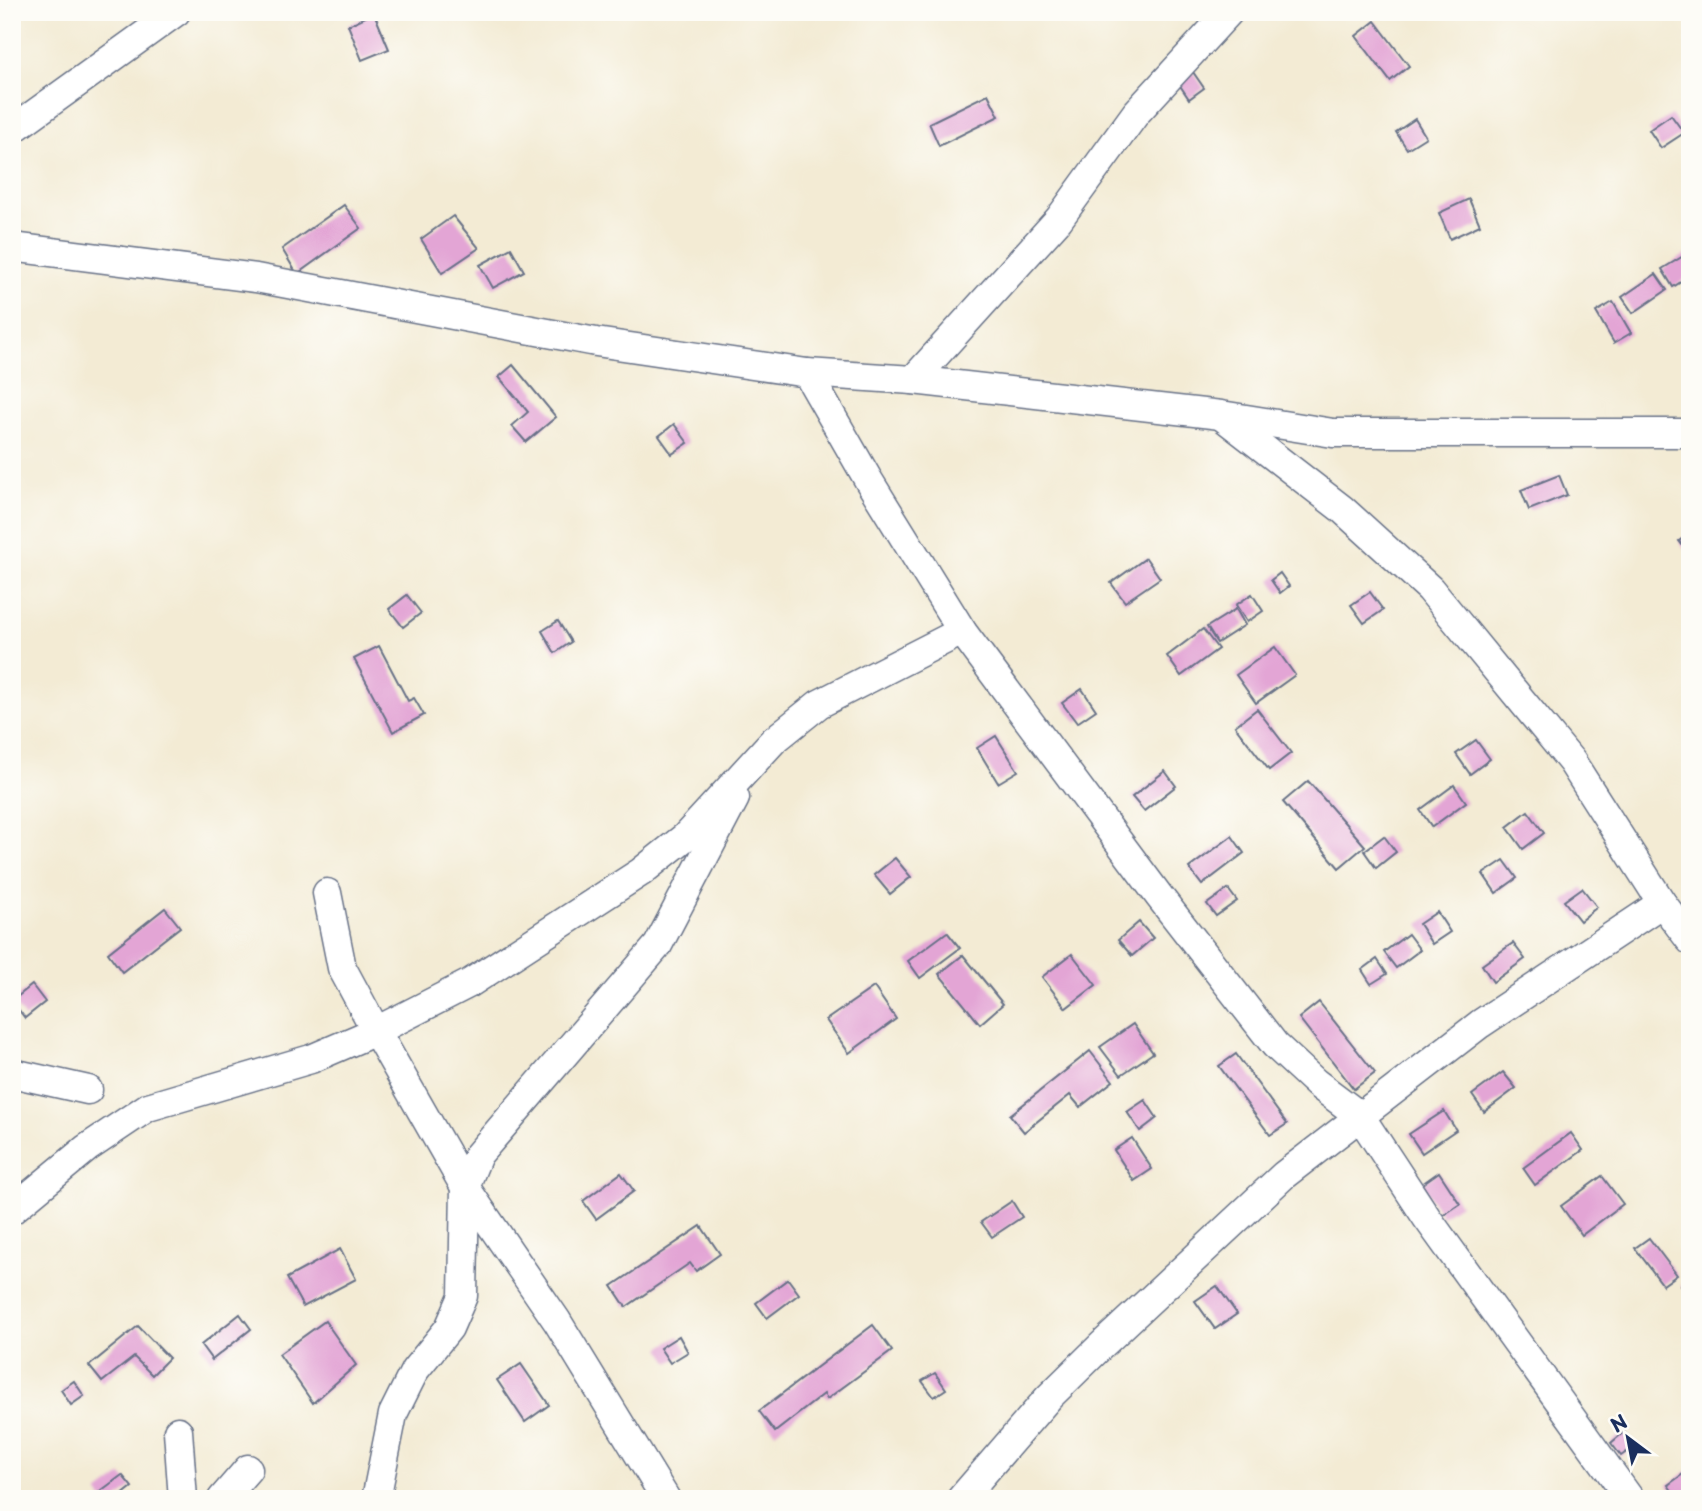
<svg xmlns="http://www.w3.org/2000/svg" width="1702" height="1511" viewBox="0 0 1702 1511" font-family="'Playpen Sans',sans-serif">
	<rect width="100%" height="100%" fill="#fdfcf7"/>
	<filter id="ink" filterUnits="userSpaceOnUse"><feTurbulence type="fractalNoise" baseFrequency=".0143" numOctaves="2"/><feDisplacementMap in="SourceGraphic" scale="14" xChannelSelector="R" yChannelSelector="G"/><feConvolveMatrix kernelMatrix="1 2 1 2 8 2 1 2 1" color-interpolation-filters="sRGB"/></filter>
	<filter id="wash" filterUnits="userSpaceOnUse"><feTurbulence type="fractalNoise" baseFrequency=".00686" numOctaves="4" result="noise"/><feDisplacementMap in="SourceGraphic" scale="28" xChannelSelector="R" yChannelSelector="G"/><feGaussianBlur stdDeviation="1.57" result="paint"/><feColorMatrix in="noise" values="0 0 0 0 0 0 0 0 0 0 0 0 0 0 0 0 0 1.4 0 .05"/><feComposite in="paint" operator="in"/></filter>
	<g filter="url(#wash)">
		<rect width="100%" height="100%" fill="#f3ebd4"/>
		<g id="blocks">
			<g fill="#e3a5d5">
				<polygon points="374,13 389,49 362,60 348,25"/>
				<polygon points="1375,21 1409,66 1390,81 1356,36"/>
				<polygon points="1193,72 1204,88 1189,99 1177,81"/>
				<polygon points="988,94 999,116 939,146 929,123"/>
				<polygon points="1671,115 1684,133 1661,148 1649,130"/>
				<polygon points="1415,119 1426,137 1407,149 1396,132"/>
				<polygon points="1469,199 1480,225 1450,239 1439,213"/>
				<polygon points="344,205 361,228 297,274 282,249"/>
				<polygon points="453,216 479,248 442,273 421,239"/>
				<polygon points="511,248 524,271 493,288 480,265"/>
				<polygon points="1690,252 1690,276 1673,287 1662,269"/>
				<polygon points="1656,274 1667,290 1633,313 1622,297"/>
				<polygon points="1613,302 1631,333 1614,343 1596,312"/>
				<polygon points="513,365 556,417 526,442 512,426 528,412 499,377"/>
				<polygon points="674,424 688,443 672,454 659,436"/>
				<polygon points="1559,475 1567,495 1529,510 1521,490"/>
				<polygon points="1690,533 1690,555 1679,541"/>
				<polygon points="1146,558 1160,578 1125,602 1111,583"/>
				<polygon points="1280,573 1289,586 1280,593 1271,580"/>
				<polygon points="1370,592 1383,610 1364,623 1351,605"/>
				<polygon points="1252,594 1263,611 1247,622 1236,605"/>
				<polygon points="407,595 421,613 403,627 389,609"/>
				<polygon points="1236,609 1245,625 1217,643 1207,627"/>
				<polygon points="558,621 571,642 555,653 542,631"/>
				<polygon points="1203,629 1218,649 1181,676 1167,656"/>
				<polygon points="379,646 408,701 414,698 424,715 393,732 354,659"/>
				<polygon points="1275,647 1295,675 1256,703 1236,675"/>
				<polygon points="1082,689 1096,710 1077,723 1062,703"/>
				<polygon points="1257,709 1291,753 1269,770 1235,726"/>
				<polygon points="996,736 1018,771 998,783 977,748"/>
				<polygon points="1476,740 1490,759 1470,774 1456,754"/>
				<polygon points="1165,771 1176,786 1144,811 1132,797"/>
				<polygon points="1308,781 1365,846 1339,868 1283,802"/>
				<polygon points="1454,785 1466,802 1432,827 1420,810"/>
				<polygon points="1528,811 1544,833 1523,849 1507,827"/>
				<polygon points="1232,836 1244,853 1202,885 1189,868"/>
				<polygon points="1384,836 1396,852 1376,868 1364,851"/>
				<polygon points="895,858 911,877 890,894 874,875"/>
				<polygon points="1504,860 1517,878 1496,893 1483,874"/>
				<polygon points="1582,888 1597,907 1580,921 1564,901"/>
				<polygon points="1228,889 1237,901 1216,916 1207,904"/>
				<polygon points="165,908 180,927 122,972 108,953"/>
				<polygon points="1437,912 1450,932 1432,944 1419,924"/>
				<polygon points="1139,922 1153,938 1132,956 1118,940"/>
				<polygon points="947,932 960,948 920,978 908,961"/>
				<polygon points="1408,934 1420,950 1396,968 1384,952"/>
				<polygon points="1513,943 1525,959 1493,982 1482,965"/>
				<polygon points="1072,954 1096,985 1066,1008 1042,977"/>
				<polygon points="963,955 1003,1004 980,1024 939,974"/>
				<polygon points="1377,959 1387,974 1371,984 1362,970"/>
				<polygon points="32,985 45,1002 25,1018 12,1001"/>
				<polygon points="874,987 896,1019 849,1053 826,1020"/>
				<polygon points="1319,1002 1375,1073 1354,1089 1299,1018"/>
				<polygon points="1133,1024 1153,1053 1121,1075 1100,1047"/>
				<polygon points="1090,1051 1113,1081 1080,1107 1070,1095 1024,1132 1010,1115"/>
				<polygon points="1236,1054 1287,1124 1270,1135 1219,1066"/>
				<polygon points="1503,1072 1516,1088 1484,1112 1472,1095"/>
				<polygon points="1145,1100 1157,1118 1140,1131 1127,1112"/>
				<polygon points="1444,1111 1456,1130 1422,1153 1409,1134"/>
				<polygon points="1571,1133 1583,1150 1535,1185 1523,1168"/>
				<polygon points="1132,1138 1152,1169 1134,1181 1114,1150"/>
				<polygon points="1439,1172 1460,1204 1442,1216 1422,1184"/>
				<polygon points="621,1173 634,1191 596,1219 583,1201"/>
				<polygon points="1602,1176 1623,1204 1582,1235 1561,1206"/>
				<polygon points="1012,1201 1022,1217 992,1237 981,1222"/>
				<polygon points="701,1226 720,1254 696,1271 690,1263 626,1307 612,1286"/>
				<polygon points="1649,1238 1677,1275 1663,1285 1635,1248"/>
				<polygon points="340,1249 356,1279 303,1307 287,1278"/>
				<polygon points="1690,1278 1690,1296 1681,1285"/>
				<polygon points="788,1279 799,1294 767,1318 756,1303"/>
				<polygon points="1217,1286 1237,1314 1215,1329 1195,1301"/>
				<polygon points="240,1314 251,1329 212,1360 201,1345"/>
				<polygon points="325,1321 356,1365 313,1403 279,1354"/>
				<polygon points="873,1325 892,1351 827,1399 824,1394 775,1432 759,1411"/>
				<polygon points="138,1326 169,1358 152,1375 134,1357 102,1382 89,1366"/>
				<polygon points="679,1336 688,1352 670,1363 660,1348"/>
				<polygon points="521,1364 549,1405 525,1422 497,1380"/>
				<polygon points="935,1373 946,1389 934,1397 922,1381"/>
				<polygon points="74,1381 84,1396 71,1405 61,1390"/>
				<polygon points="1624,1432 1635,1446 1621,1456 1611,1443"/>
				<polygon points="1690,1469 1690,1497 1678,1499 1668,1485"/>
				<polygon points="122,1475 132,1487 117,1499 102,1499 98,1493"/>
			</g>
		</g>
	</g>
	<g filter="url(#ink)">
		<use href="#blocks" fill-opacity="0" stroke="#677187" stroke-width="2"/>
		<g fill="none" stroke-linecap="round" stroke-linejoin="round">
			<defs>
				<g id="street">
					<polyline points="12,130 176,12"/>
					<polyline points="12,247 256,278 596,342 807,373 913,380 1221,415 1333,433 1690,433"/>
					<polyline points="807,373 869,481 962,631 1159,896 1275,1045 1316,1083 1360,1116 1427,1218 1630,1499"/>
					<polyline points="913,380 1059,219 1136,113 1229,12"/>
					<polyline points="1223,417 1342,509 1430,589 1572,762 1662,903 1690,940"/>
					<polyline points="327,893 342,968 376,1031 465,1187 557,1321 666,1499"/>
					<polyline points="12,1073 88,1090"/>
					<polyline points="12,1210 87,1148 148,1107 311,1059 376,1031 470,983 641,872 685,837 773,741 819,704 962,631"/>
					<polyline points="178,1431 183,1499"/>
					<polyline points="222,1499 248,1469"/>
					<polyline points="376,1499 393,1414 415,1370 449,1328 463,1296 465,1187 478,1155 658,945 735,798"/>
					<polyline points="961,1499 1049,1397 1102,1345 1284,1175 1480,1024 1662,903"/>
				</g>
			</defs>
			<use href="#street" stroke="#677187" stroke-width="31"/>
			<use href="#street" stroke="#fff" stroke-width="28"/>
		</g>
	</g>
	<rect width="1702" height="1511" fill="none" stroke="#fdfcf7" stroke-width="42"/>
	<g transform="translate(1628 1438) rotate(328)" stroke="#fdfcf7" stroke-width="5" paint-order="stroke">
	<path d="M0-5L12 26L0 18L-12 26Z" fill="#1b2f5e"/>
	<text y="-10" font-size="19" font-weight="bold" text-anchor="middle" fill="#1b2f5e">N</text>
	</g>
</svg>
